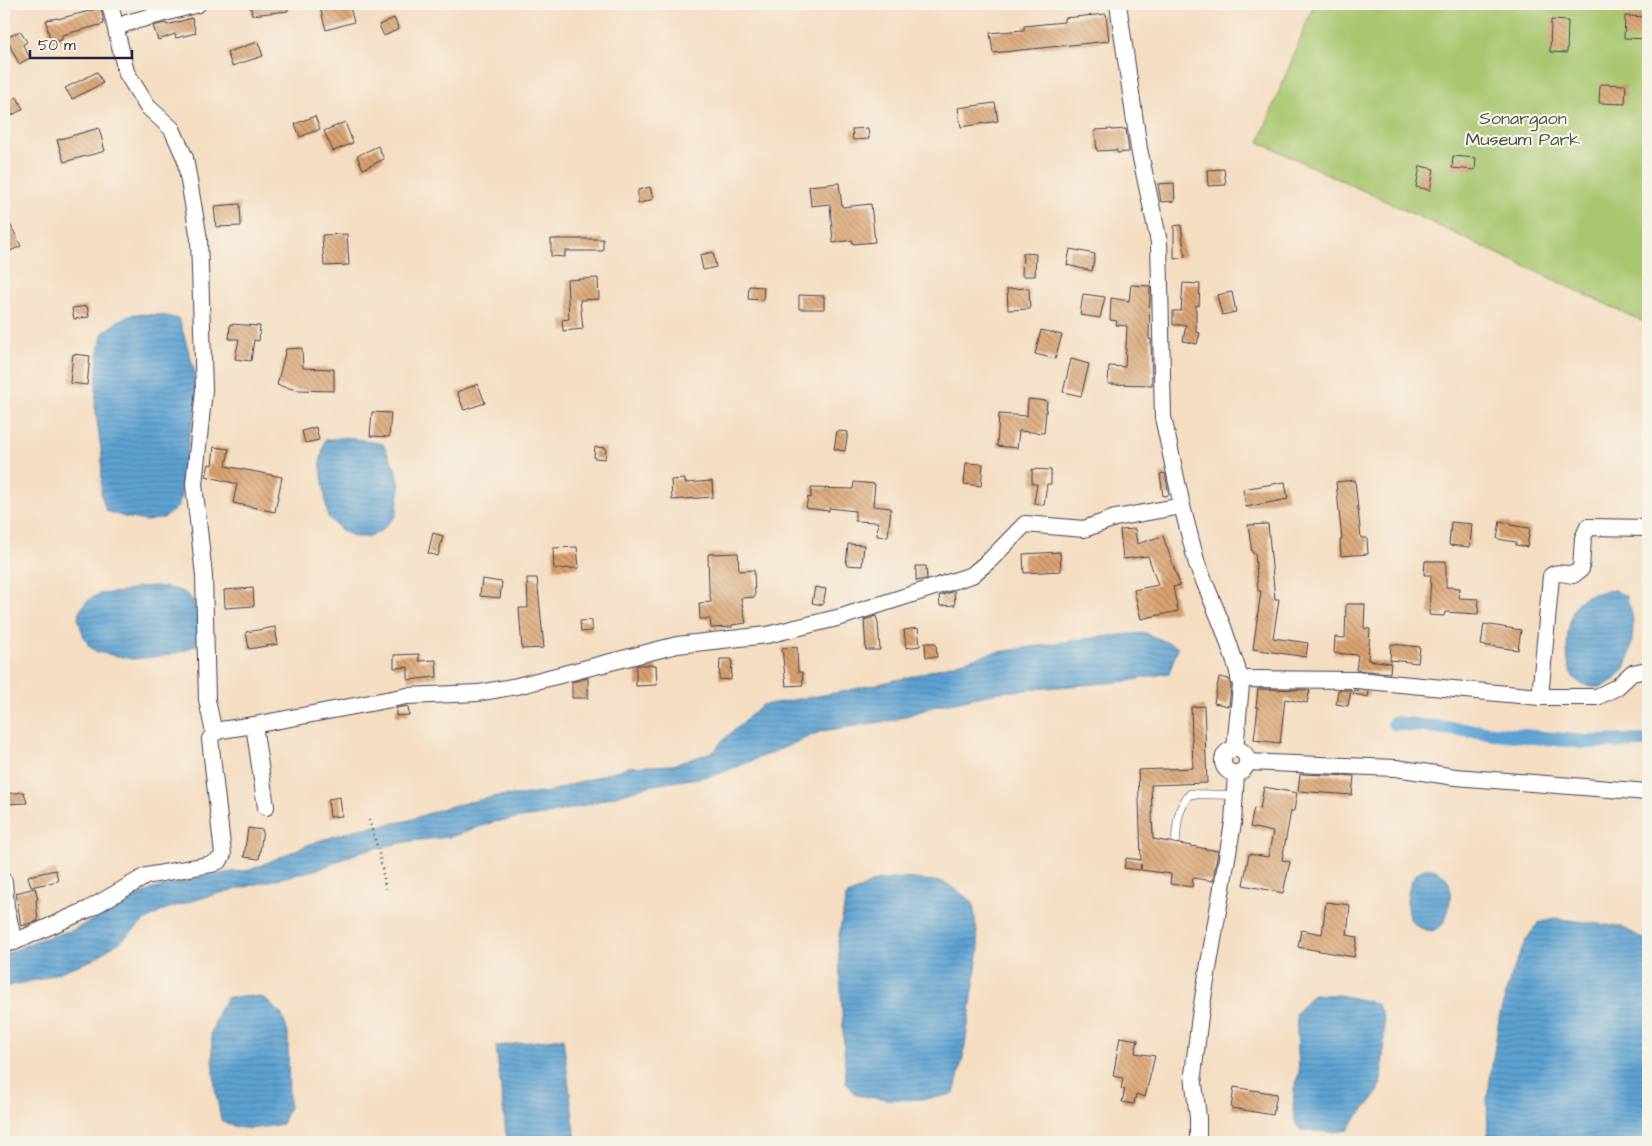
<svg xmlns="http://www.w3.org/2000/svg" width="1652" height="1146" viewBox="0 0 1652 1146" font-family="'Architects Daughter',sans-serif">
	<defs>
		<pattern id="water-rules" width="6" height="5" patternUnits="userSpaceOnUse" patternTransform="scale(1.25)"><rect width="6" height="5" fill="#5da2d2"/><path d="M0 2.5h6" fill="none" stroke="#4c84ac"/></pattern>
		<pattern id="building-back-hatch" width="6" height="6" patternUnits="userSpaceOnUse" patternTransform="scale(1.25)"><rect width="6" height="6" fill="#daa370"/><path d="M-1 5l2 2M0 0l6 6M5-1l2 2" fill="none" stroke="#b0845d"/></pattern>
	</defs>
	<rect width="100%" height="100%" fill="#f7f3e8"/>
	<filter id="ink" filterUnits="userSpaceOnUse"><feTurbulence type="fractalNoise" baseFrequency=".02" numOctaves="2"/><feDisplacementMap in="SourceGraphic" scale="10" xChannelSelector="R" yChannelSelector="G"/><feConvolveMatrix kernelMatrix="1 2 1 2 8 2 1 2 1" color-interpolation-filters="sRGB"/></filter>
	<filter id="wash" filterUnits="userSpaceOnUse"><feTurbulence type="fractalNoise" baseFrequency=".0096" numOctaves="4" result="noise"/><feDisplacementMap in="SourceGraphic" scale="20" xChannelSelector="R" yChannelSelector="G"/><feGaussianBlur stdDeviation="1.12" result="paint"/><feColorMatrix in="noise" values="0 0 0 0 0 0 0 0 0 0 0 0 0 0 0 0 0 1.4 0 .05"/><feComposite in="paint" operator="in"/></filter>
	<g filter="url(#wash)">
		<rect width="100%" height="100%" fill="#f4ddc1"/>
		<polygon fill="#a8c66e" stroke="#657454" points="1314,4 1648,4 1648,324 1259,142"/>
		<g fill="url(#water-rules)" stroke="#406286">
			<polygon points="134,314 163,315 179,319 194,369 197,405 189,437 185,473 179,506 164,518 146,521 124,517 106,511 101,494 102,456 95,406 98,356 102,334 118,321"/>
			<polygon points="346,437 383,444 396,470 400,486 396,516 380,532 368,537 355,537 341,530 328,517 320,462 325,440"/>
			<path d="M156 586C166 588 181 588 189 596 202 609 200 629 196 645L184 651 163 656 132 659 97 652 89 646 84 637 78 619 79 612 87 601 99 594 123 592 139 587Z"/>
			<path d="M1614 590 1626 596C1627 602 1631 607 1632 614 1635 625 1631 652 1627 663 1624 673 1612 682 1603 686 1594 690 1582 685 1575 679 1562 666 1567 620 1576 605 1584 593 1601 592 1614 590Z"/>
			<polygon points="1145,633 1178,647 1169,673 1128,681 1001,692 936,706 894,720 822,731 781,749 716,775 648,786 583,806 543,815 493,822 450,837 411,841 362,851 322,868 209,896 166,909 143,922 121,941 92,960 41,979 4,987 4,955 35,941 73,930 153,889 208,875 250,870 312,843 354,830 406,821 447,807 497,796 545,793 628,767 673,765 715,751 722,741 762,705 841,692 905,678 992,653 1098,637"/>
			<path d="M1427 868C1435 869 1442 872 1447 879 1454 889 1449 916 1442 925 1440 928 1435 929 1432 931 1424 930 1414 927 1411 920 1404 909 1407 888 1414 877 1417 872 1422 870 1427 868Z"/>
			<path d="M902 878 944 882 973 902 979 949 964 1053 954 1094C917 1102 893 1101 856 1095L846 1082 838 941 846 896 875 881Z"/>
			<polygon points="1554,918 1622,927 1648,941 1648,1058 1645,1099 1648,1103 1648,1142 1488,1142 1487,1099 1499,1018 1511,975 1526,940 1538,923"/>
			<path d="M1313 994 1339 995 1376 1003C1378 1007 1382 1012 1383 1017 1386 1025 1382 1083 1379 1090 1371 1105 1356 1115 1348 1130L1331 1132 1301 1130 1296 1124 1293 1111 1294 1090 1299 1072 1296 1013Z"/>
			<path d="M249 996 264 998 282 1015 288 1033 289 1107 282 1124C259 1128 242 1133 221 1120L215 1088 211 1034 219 1010 228 997Z"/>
			<polygon points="563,1038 576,1142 507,1142 496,1046"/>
		</g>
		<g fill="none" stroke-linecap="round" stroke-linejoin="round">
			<polyline stroke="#5da2d2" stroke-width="14" points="1394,723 1585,742 1648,741"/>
		</g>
		<g id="blocks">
			<g fill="url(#building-back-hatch)">
				<polygon points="250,4 287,4 288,11 252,15"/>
				<polygon points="319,4 349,4 354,22 326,30"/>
				<polygon points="101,8 104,24 62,35 62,40 50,42 46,20 58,18 58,19"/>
				<polygon points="1106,14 1109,41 993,53 990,33 1024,30 1024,26 1064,22 1064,18"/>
				<polygon points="1625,16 1648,17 1648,39 1624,38"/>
				<polygon points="192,18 196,33 176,38 175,34 158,40 153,26 166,23 167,25"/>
				<polygon points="394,18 399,29 384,36 379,25"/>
				<polygon points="1551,20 1568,21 1567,53 1550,52"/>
				<polygon points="20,31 27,42 23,45 30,58 19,64 6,38"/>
				<polygon points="258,42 263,56 232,66 227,52"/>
				<polygon points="97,72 103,83 72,99 65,88"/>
				<polygon points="1600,84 1626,85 1625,104 1599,103"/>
				<polygon points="17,97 23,109 4,120 4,104"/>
				<polygon points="995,103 998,121 961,127 958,108"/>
				<polygon points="315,116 320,129 300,137 295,124"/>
				<polygon points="345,122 353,143 333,151 324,131"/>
				<polygon points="99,128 105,151 64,162 57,140"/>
				<polygon points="868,128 869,139 853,140 852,129"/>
				<polygon points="1112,129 1112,130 1126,129 1129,152 1117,153 1117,150 1097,151 1095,130"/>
				<polygon points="378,146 384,159 363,169 357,156"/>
				<polygon points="1453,156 1476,158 1475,170 1452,168"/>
				<polygon points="1420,166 1434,169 1430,190 1416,187"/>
				<polygon points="1224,169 1226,185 1208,186 1207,170"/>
				<polygon points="839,183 842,207 871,204 875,242 853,244 852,240 833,243 830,204 811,206 809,186"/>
				<polygon points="1174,183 1175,201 1161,202 1158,184"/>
				<polygon points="650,187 653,199 638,204 638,190"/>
				<polygon points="240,204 241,226 216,227 214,206"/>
				<polygon points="4,212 21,246 4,254"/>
				<polygon points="1181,225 1185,257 1174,259 1174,226"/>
				<polygon points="347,234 349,265 324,266 322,235"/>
				<polygon points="551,239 603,239 603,251 565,251 565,257 551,256"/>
				<polygon points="1070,249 1095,254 1092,271 1067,265"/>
				<polygon points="713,252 716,267 703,270 700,255"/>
				<polygon points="1023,253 1036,254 1035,276 1022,276"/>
				<polygon points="598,278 599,299 580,300 583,329 563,331 562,320 569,319 567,280"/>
				<polygon points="1183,283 1200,284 1199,306 1196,305 1196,332 1200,333 1197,344 1183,341 1186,325 1173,325 1173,311 1181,311"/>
				<polygon points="1131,285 1150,286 1149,339 1151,339 1152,385 1108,384 1109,366 1125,367 1127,326 1116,325 1117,321 1110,320 1111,298 1129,301"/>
				<polygon points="749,286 764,287 763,300 748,299"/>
				<polygon points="1029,288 1030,309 1008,310 1007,289"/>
				<polygon points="1232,292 1236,312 1222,315 1217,295"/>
				<polygon points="1083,294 1105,297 1100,318 1080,315"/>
				<polygon points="799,295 824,296 824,309 799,309"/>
				<polygon points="87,306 89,317 74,319 72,308"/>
				<polygon points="230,324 260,326 259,341 254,340 251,361 235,359 239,339 229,339"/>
				<polygon points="1041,330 1062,335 1055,359 1035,354"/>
				<polygon points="302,348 303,368 334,369 334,391 297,390 277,385 286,349"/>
				<polygon points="73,354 90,356 87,385 70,383"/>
				<polygon points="1071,359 1089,364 1081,396 1063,392"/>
				<polygon points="478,384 485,403 464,410 457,392"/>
				<polygon points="1028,399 1047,401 1044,433 1019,431 1017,448 997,446 999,414 1027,416"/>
				<polygon points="372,412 391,413 389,437 370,436"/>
				<polygon points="316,427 319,440 305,443 302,431"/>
				<polygon points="837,431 848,432 845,451 834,449"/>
				<polygon points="214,447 229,449 226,466 282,477 275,512 233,503 237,484 206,476 209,464 212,465"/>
				<polygon points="595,447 606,448 605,459 594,458"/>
				<polygon points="966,463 983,464 981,486 964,484"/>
				<polygon points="1032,469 1051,470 1051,484 1047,484 1044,505 1034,503 1037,484 1032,484"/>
				<polygon points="1165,473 1169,495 1163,496 1160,474"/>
				<polygon points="685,479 685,483 712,481 713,497 672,500 671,480"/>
				<polygon points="1355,480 1361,538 1367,538 1368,554 1341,556 1340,540 1342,540 1336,482"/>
				<polygon points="854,482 875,484 873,506 891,508 888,537 877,536 878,522 855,521 855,511 829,508 829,511 806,508 808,497 811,498 811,488 853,489"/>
				<polygon points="1285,482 1288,499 1246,507 1243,489"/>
				<polygon points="1500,521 1510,523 1510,525 1530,528 1527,547 1516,545 1516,542 1497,539"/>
				<polygon points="1451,522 1472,524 1470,547 1449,545"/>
				<polygon points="1268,524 1275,599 1279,599 1273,638 1308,643 1306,657 1253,649 1261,591 1258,591 1255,553 1252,553 1248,525"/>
				<polygon points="1135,529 1137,544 1163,536 1180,585 1173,587 1178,611 1141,619 1134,590 1158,585 1148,556 1123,559 1120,530"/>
				<polygon points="433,533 443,536 438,556 428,553"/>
				<polygon points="848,544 864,545 862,566 846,565"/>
				<polygon points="577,547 579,568 554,569 553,548"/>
				<polygon points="1060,552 1061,571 1024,573 1023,554"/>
				<polygon points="738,553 739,571 754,570 755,597 741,598 746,623 732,625 732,627 711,628 710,619 700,619 699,603 711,602 709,590 708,554"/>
				<polygon points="1425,561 1446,561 1446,587 1460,588 1459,598 1479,599 1478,614 1445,612 1444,616 1429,615 1431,575 1424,575"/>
				<polygon points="916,566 926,566 927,579 916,581"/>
				<polygon points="527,578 537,578 544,648 522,649 519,608 528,608"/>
				<polygon points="482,579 502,582 500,598 480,596"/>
				<polygon points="815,587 826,589 823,605 812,603"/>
				<polygon points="253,588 254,606 225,608 224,590"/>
				<polygon points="954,591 955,605 940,606 939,596"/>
				<polygon points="1346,604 1365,604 1364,628 1370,629 1368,660 1391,663 1390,673 1356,670 1358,655 1334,653 1335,637 1345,638"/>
				<polygon points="876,616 878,623 880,650 866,650 864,620"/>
				<polygon points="592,620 592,631 581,632 580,621"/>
				<polygon points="1484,624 1521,630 1518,650 1481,645"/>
				<polygon points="275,627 278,644 249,649 246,632"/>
				<polygon points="918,628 920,646 906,648 904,630"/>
				<polygon points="925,643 936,643 937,657 926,657"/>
				<polygon points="1391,644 1420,647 1418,663 1390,660"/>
				<polygon points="797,647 798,672 802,672 803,685 786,686 782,648"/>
				<polygon points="419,654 419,661 436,660 437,677 408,680 408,667 394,668 394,655"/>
				<polygon points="720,659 732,659 731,680 719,679"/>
				<polygon points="639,665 656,665 657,685 636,686 636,666"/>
				<polygon points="1219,677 1229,679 1231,686 1229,706 1214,703"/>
				<polygon points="588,678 588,698 572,698 572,682"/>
				<polygon points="1258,689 1310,690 1307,703 1285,699 1280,743 1254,740 1258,707 1256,707"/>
				<polygon points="1338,690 1351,690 1348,706 1336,704"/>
				<polygon points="1354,690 1369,691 1368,697 1353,694"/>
				<polygon points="408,706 409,715 396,716 396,708"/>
				<polygon points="1204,706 1207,783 1151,785 1153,839 1218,851 1213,881 1193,878 1192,887 1170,884 1171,874 1141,870 1141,864 1140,870 1124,868 1126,858 1141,860 1138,770 1193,768 1191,707"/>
				<polygon points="1300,774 1354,776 1352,795 1298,791"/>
				<polygon points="1264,787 1297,793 1294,811 1291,811 1282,860 1290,862 1283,893 1243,885 1249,854 1268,857 1273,832 1250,827 1254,808 1260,809"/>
				<polygon points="24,792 27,803 4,804 4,794"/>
				<polygon points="340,797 342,816 330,817 328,799"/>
				<polygon points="248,828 263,830 259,859 244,857"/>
				<polygon points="56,870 58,881 31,887 28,876"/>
				<polygon points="35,888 38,899 36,900 38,921 21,926 16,893"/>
				<polygon points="1326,902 1350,905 1347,935 1357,937 1354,957 1298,947 1301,930 1322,934"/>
				<polygon points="1120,1037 1138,1040 1135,1053 1155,1056 1145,1097 1136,1094 1134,1104 1122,1102 1125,1089 1121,1089 1123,1078 1113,1076"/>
				<polygon points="1234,1087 1277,1094 1273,1115 1231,1108"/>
			</g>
		</g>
	</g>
	<g filter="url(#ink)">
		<use href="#blocks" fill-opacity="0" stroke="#423e4f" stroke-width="1"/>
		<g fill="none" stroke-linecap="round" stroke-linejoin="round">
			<defs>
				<path id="lane" d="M1176 839C1177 823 1178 806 1190 794L1234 795"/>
				<g id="street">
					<polyline points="110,4 126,72 147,106 172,129 185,158 199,239 204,390 194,484 204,576 207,700 214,733"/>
					<polyline points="1118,4 1139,149 1159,242 1163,417 1182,506 1197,564 1223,627 1237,668 1241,685 1235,749"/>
					<polyline points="116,28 127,23 198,4"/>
					<polyline points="1239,679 1357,680 1540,697 1597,697 1617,687 1632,673 1648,670"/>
					<path d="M1540 697 1551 576C1556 571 1567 574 1573 575L1581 569 1583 538 1588 527 1648 528"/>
					<polyline points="254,725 266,807"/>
					<circle cx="1235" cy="761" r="12"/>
					<polyline points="1247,762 1396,768 1455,777 1648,792"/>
					<polyline points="4,881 6,907 14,942 4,944"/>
					<polyline points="14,942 89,909 146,876 212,864 220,860 223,854 210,739 214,733 221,730 254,725 407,696 478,693 517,686 677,645 767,635 841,617 972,575 991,559 1025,524 1084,529 1115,518 1182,506"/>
					<polyline points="1198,1142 1198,1118 1193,1075 1200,1016 1233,823 1236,773"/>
				</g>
			</defs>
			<use href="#lane" stroke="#423e4f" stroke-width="9"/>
			<use href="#street" stroke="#423e4f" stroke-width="18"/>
			<polyline stroke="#423e4f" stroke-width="2.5" stroke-dasharray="1 4" stroke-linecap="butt" points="369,820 379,853 386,890"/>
			<use href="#lane" stroke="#fff" stroke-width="8"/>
			<use href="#street" stroke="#fff" stroke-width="16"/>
		</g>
	</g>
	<g text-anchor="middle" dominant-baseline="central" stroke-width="4.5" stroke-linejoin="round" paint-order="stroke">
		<g font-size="18" fill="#4a534a" stroke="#f7f3e8">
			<text x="1523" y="118">Sonargaon<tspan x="1523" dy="21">Museum Park</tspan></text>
		</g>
	</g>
	<rect width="1652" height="1146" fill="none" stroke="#f7f3e8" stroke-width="20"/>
	<path d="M30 50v8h102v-8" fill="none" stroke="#22223b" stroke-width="2.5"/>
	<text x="38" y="50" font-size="15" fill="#22223b" stroke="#f7f3e8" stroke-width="4" paint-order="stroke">50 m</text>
</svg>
